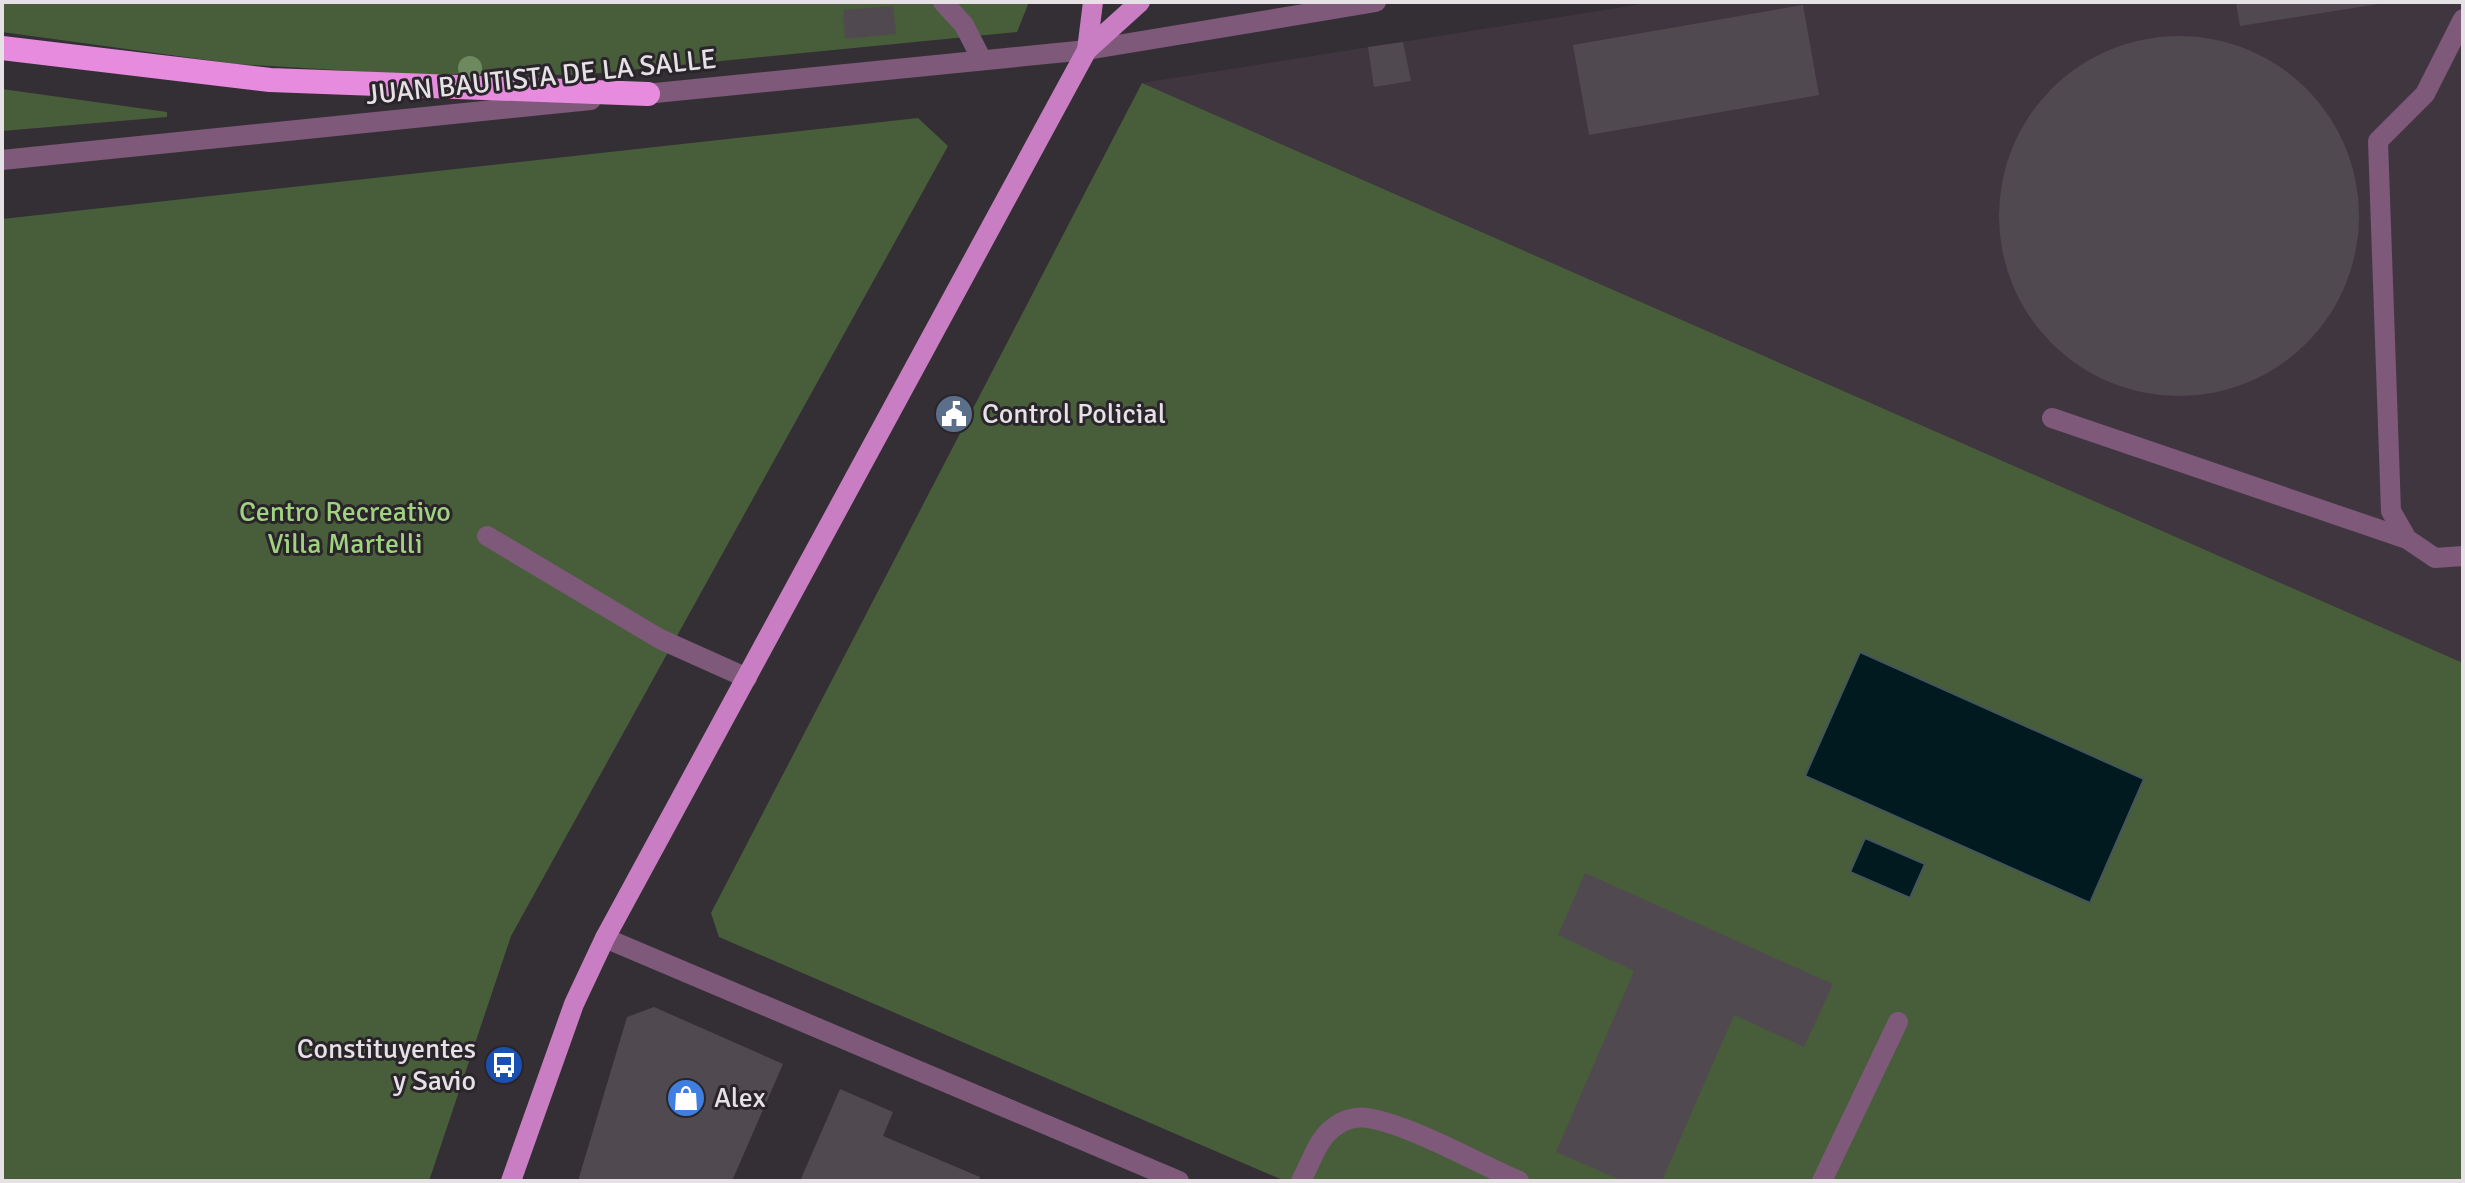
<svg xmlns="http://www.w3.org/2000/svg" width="2465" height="1183" viewBox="0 0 2465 1183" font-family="Signika,sans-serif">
	<rect width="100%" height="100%" fill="#342f35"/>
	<polygon fill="#403640" points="1655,2 2463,2 2463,663 1142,83"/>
	<g fill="#485e3a">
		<polygon points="2,2 1029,2 1017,32 579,75 402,74 236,64 2,32"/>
		<polygon points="1142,83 2463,663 2463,1181 1285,1181 719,937 711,913"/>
		<polygon points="2,89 167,112 167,117 2,131"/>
		<polygon points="918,118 948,146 511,936 429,1181 2,1181 2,219"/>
	</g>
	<g fill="#001a1f" stroke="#45565a" stroke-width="2">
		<polygon points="1860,652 2144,779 2090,903 1805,776"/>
		<polygon points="1865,838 1925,864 1910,898 1850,872"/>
	</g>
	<g fill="#504a50">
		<polygon points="2236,2 2378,2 2378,4 2240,26"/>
		<polygon points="1803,5 1819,95 1589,135 1573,45"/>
		<polygon points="893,6 896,34 845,39 843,10"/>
		<circle cx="2179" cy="216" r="180"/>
		<polygon points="1403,42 1411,81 1374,87 1368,47"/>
		<polygon points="1585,873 1833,984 1804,1047 1734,1015 1662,1181 1623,1181 1556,1152 1634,971 1558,935"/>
		<polygon points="654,1007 783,1064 732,1181 578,1181 627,1017"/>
		<polygon points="840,1089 893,1112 883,1136 980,1177 979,1181 800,1181"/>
	</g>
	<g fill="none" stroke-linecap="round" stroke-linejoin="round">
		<g stroke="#7e597a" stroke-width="20">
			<polyline points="943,2 964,25 982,60"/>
			<polyline points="2463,19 2425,94 2378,141 2391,511 2407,539 2435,558 2463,556"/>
			<polyline points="635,95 1087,50 1376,2"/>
			<polyline points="2,160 591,100"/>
			<polyline points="2052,418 2407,539"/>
			<polyline points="487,536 660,639 747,678"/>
			<polyline points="605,938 1179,1181"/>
			<path d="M1301 1181C1311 1163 1317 1140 1333 1128 1342 1120 1356 1116 1368 1118 1413 1126 1475 1162 1519 1181"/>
			<polyline points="1822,1181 1898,1022"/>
		</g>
		<g stroke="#c97dc2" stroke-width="20">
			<polyline points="1087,50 1093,2"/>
			<polyline points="511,1181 574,1004 605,938 1087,50 1140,2"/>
		</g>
		<polyline stroke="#e78bdf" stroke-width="24" points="2,48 270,80 648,94"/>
	</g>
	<circle fill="#6f895e" cx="470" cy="68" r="12"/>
	<defs>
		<symbol id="civic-disc" viewBox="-11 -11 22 22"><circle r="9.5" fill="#5c6f8a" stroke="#2a252b"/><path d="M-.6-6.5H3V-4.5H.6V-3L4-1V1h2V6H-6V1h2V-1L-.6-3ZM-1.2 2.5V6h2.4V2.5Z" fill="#fff"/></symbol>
		<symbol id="bus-disc" viewBox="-11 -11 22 22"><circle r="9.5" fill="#1a4fb4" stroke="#2a252b"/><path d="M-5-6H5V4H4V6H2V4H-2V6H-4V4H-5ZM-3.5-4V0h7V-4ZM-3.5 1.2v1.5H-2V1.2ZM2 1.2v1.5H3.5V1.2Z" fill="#fff"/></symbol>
		<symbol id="shop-disc" viewBox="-11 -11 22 22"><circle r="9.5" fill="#3f7fe0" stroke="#2a252b"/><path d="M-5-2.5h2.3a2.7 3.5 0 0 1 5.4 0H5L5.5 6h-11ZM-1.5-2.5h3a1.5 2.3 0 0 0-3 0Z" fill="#fff"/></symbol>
	</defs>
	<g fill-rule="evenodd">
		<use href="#civic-disc" x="932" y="392" width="44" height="44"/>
		<use href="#bus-disc" x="482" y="1043" width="44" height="44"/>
		<use href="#shop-disc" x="664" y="1076" width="44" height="44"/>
	</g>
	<g text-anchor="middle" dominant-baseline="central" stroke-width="6" stroke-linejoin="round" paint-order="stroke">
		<g font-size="28" fill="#e5e1e5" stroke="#2a252b">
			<text transform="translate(541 77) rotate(-6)">JUAN BAUTISTA DE LA SALLE</text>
		</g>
		<g font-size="28" fill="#e5e1e5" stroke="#2a252b" text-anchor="start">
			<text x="982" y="414">Control Policial</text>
			<text x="476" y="1049" text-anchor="end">Constituyentes<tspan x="476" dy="32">y Savio</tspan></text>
			<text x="714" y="1098">Alex</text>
		</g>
		<g font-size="28" fill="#a0d27f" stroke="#2a252b">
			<text x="345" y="512">Centro Recreativo<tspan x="345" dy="32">Villa Martelli</tspan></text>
		</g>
	</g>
	<rect width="2465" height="1183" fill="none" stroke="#e5e1e5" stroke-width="8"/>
</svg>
